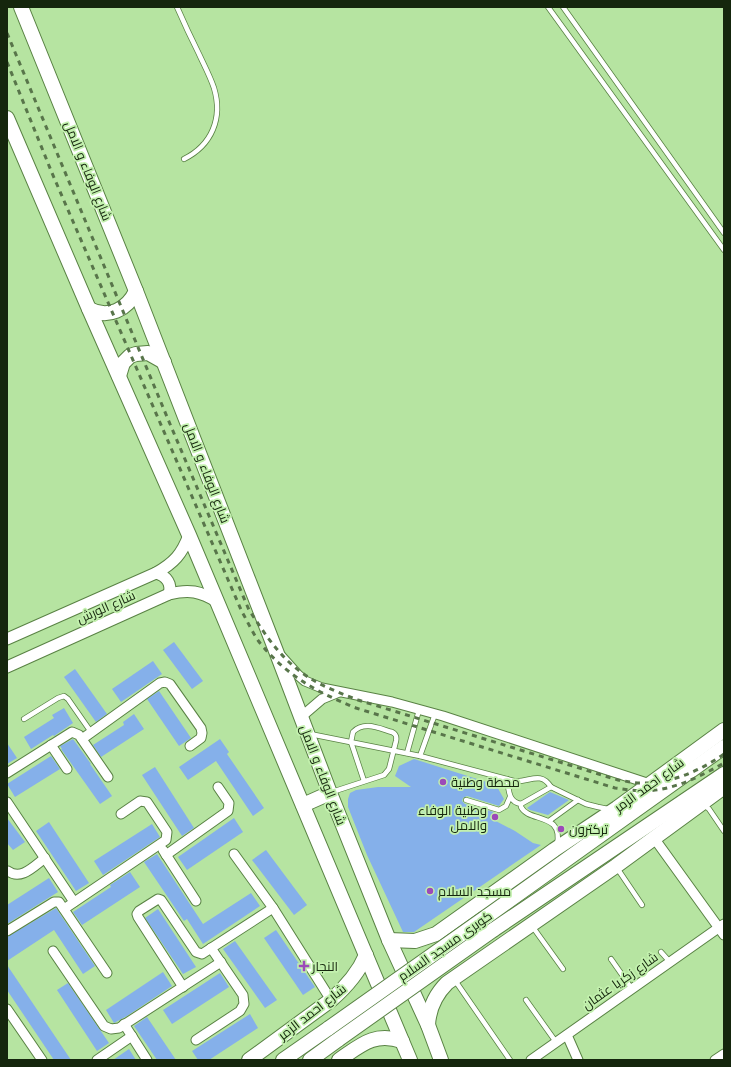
<svg xmlns="http://www.w3.org/2000/svg" width="731" height="1067" viewBox="0 0 731 1067" font-family="Arial,Cairo,sans-serif">
	<rect width="100%" height="100%" fill="#b6e4a1"/>
	<g fill="#85b0ea">
		<polygon points="174,642 203,681 192,689 163,650"/>
		<polygon points="153,661 162,674 121,702 112,689"/>
		<polygon points="75,669 107,714 96,722 64,677"/>
		<polygon points="159,691 191,738 179,746 147,699"/>
		<polygon points="64,708 73,723 54,736 53,735 31,749 24,737 54,718 52,715"/>
		<polygon points="134,714 144,729 101,757 93,745 124,725 123,722"/>
		<polygon points="73,739 91,764 90,764 112,796 100,804 61,749 62,749 60,746"/>
		<polygon points="220,739 229,752 227,754 264,808 253,816 216,761 188,780 179,767"/>
		<polygon points="7,743 17,758 7,764"/>
		<polygon points="51,756 60,769 15,797 7,784"/>
		<polygon points="414,759 496,785 504,799 499,806 467,796 463,798 462,801 465,804 494,812 490,818 515,831 533,843 541,845 414,932 403,932 367,855 348,807 348,799 350,793 356,790 378,787 411,787 395,776 399,766"/>
		<polygon points="155,767 194,828 182,836 142,775"/>
		<polygon points="550,792 569,800 548,815 530,810 527,808"/>
		<polygon points="7,818 25,842 13,850 7,843"/>
		<polygon points="234,818 243,832 187,870 178,857"/>
		<polygon points="49,822 89,883 76,891 36,831"/>
		<polygon points="152,824 160,837 103,875 94,861"/>
		<polygon points="266,850 307,905 294,915 252,860"/>
		<polygon points="157,854 203,924 251,893 260,906 203,944 187,919 184,921 144,862"/>
		<polygon points="130,872 140,887 82,925 73,912 111,887 110,885"/>
		<polygon points="49,878 58,892 7,924 7,905"/>
		<polygon points="56,908 95,966 83,974 54,930 7,961 7,937"/>
		<polygon points="158,909 196,967 183,974 145,918"/>
		<polygon points="276,930 315,987 303,995 264,938"/>
		<polygon points="235,941 277,1000 265,1008 223,949"/>
		<polygon points="7,965 71,1060 54,1060 7,990"/>
		<polygon points="163,972 172,986 127,1016 114,1023 106,1010"/>
		<polygon points="220,973 229,987 172,1024 163,1010"/>
		<polygon points="68,983 109,1043 97,1051 57,990"/>
		<polygon points="250,1014 258,1028 209,1060 198,1060 192,1051"/>
		<polygon points="147,1017 176,1060 157,1060 134,1026"/>
		<polygon points="129,1049 136,1060 113,1060"/>
	</g>
	<g fill="none" stroke-linecap="round" stroke-linejoin="round">
		<defs>
			<g id="service">
				<path d="M177 7C184 23 191 38 199 54 204 65 210 76 214 88 223 118 212 145 184 159"/>
				<polyline points="548,7 724,250"/>
				<polyline points="563,7 724,233"/>
				<polyline points="24,719 58,698 64,696 68,699 91,732"/>
				<path d="M310 734 420 756 514 781C529 783 540 770 551 787"/>
				<polyline points="407,753 419,710"/>
				<polyline points="420,756 435,714"/>
				<path d="M507 779C509 790 508 802 521 804"/>
				<path d="M332 792 384 775 389 769 396 741C397 736 396 734 392 732 378 728 364 721 353 732L351 742 364 781"/>
				<polyline points="466,800 499,810 506,806 510,797"/>
				<polyline points="703,804 709,809 724,831"/>
				<polyline points="549,821 578,800"/>
				<path d="M557 845C564 812 529 823 521 807V804L551 787 586 804 598 807 608 809"/>
				<polyline points="617,868 642,905"/>
				<polyline points="532,926 563,969"/>
				<polyline points="661,952 670,962"/>
				<polyline points="611,959 632,989"/>
				<polyline points="454,979 510,1060"/>
				<polyline points="526,1000 556,1042"/>
			</g>
			<g id="minor">
				<polyline points="281,656 298,675 305,681 322,688 392,702 443,716 650,784"/>
				<polyline points="301,717 322,699 339,692"/>
				<polyline points="82,739 160,683 165,682 170,684 201,728 202,733 201,738 190,746"/>
				<polyline points="51,745 67,769"/>
				<polyline points="7,773 72,732 79,735 108,777"/>
				<polyline points="7,802 74,902"/>
				<polyline points="654,838 724,935"/>
				<polyline points="163,850 196,901"/>
				<polyline points="234,854 273,908 331,1000"/>
				<polyline points="166,855 228,811 229,803 218,787"/>
				<path d="M8 871C21 881 34 866 45 858"/>
				<polyline points="64,909 166,840 167,832 147,802 140,801 121,814"/>
				<polyline points="7,931 54,902 59,902 107,973"/>
				<polyline points="53,951 104,1026 111,1029 119,1028 221,962"/>
				<polyline points="183,987 138,917 137,914 139,911 158,899 161,900 196,952 202,954 273,908"/>
				<polyline points="7,1009 42,1060"/>
				<polyline points="124,1024 147,1060"/>
				<polyline points="567,1035 578,1060"/>
				<polyline points="196,1040 240,1011 244,1004 243,995 211,948"/>
				<polyline points="97,1060 132,1036"/>
				<polyline points="531,1060 724,924"/>
				<polyline points="715,1060 724,1054"/>
			</g>
			<g id="tertiary">
				<path d="M156 573C167 576 172 584 169 594"/>
				<path d="M7 639 156 573C174 563 182 554 189 535"/>
				<path d="M7 667 169 594C189 589 200 591 218 602"/>
			</g>
			<g id="primary">
				<polyline points="21,7 136,291 276,651 330,793 389,940 428,1025 441,1060"/>
				<polyline points="7,118 89,309 189,535 410,1060"/>
				<path d="M89 309C108 319 127 310 136 291"/>
				<polyline points="119,376 123,363 130,356 136,354 148,353 164,362"/>
				<polyline points="303,805 330,793"/>
				<polyline points="486,917 724,747"/>
				<polyline points="493,930 724,774"/>
				<polyline points="389,940 415,941 436,934 554,850 617,808 724,730"/>
				<path d="M428 1025C429 1008 435 995 447 983L616 866 724 787"/>
				<path d="M249 1060 331 1000C346 987 358 974 366 955"/>
				<polyline points="283,1060 329,1028"/>
				<polyline points="310,1060 339,1039"/>
				<path d="M339 1060C361 1045 374 1032 402 1041"/>
			</g>
		</defs>
		<use href="#service" stroke="#598244" stroke-width="6"/>
		<use href="#minor" stroke="#598244" stroke-width="11"/>
		<use href="#tertiary" stroke="#598244" stroke-width="13"/>
		<use href="#primary" stroke="#598244" stroke-width="16"/>
		<use href="#service" stroke="#fff" stroke-width="4.5"/>
		<use href="#minor" stroke="#fff" stroke-width="9"/>
		<use href="#tertiary" stroke="#fff" stroke-width="11"/>
		<use href="#primary" stroke="#fff" stroke-width="14"/>
		<g stroke="#58754a" stroke-width="3" stroke-dasharray="5 5" stroke-linecap="butt">
			<path d="M7 33 170 424 249 610C265 634 280 658 305 675 321 686 340 693 358 700L618 780C626 781 633 783 640 783 670 784 700 771 724 754"/>
			<path d="M7 62 52 173 242 612C248 622 253 634 260 643 288 677 317 692 356 708L615 788C624 789 634 791 643 791 672 791 699 777 724 763"/>
		</g>
		<defs>
			<g id="primary-bridge">
				<polyline points="329,1028 486,917"/>
				<polyline points="339,1039 493,930"/>
			</g>
		</defs>
		<use href="#primary-bridge" stroke="#598244" stroke-width="16" stroke-linecap="butt"/>
		<use href="#primary-bridge" stroke="#fff" stroke-width="14"/>
	</g>
	<g fill="#9c4ab9" stroke="#c3f1ae" stroke-width="1.5">
		<circle cx="443" cy="782" r="4"/>
		<circle cx="495" cy="817" r="4"/>
		<circle cx="561" cy="829" r="4"/>
		<circle cx="430" cy="891" r="4"/>
		<path d="M302 960h4v4h4v4h-4v4h-4v-4h-4v-4h4z"/>
	</g>
	<g text-anchor="middle" dominant-baseline="central" stroke-width="3.5" stroke-linejoin="round" paint-order="stroke">
		<g font-size="13" fill="#15260d" stroke="#c3f1ae">
			<text transform="translate(88 171) rotate(68)">شارع الوفاء و الامل</text>
			<text transform="translate(207 473) rotate(69)">شارع الوفاء و الامل</text>
			<text transform="translate(106 607) rotate(-24)">شارع الورش</text>
			<text transform="translate(323 775) rotate(69)">شارع الوفاء و الامل</text>
			<text transform="translate(649 785) rotate(-36)">شارع احمد الزمر</text>
			<text transform="translate(445 946) rotate(-35)">كوبرى مسجد السلام</text>
			<text transform="translate(620 981) rotate(-35)">شارع زكريا عثمان</text>
			<text transform="translate(312 1012) rotate(-38)">شارع احمد الزمر</text>
		</g>
		<g font-size="13" fill="#15260d" stroke="#c3f1ae" text-anchor="start">
			<text x="451" y="782">محطة وطنية</text>
			<text x="487" y="810" text-anchor="end">وطنية الوفاء<tspan x="487" dy="15">والامل</tspan></text>
			<text x="569" y="829">تركترون</text>
			<text x="438" y="891">مسجد السلام</text>
			<text x="312" y="966">النجار</text>
		</g>
	</g>
	<rect width="731" height="1067" fill="none" stroke="#15260d" stroke-width="16"/>
</svg>
